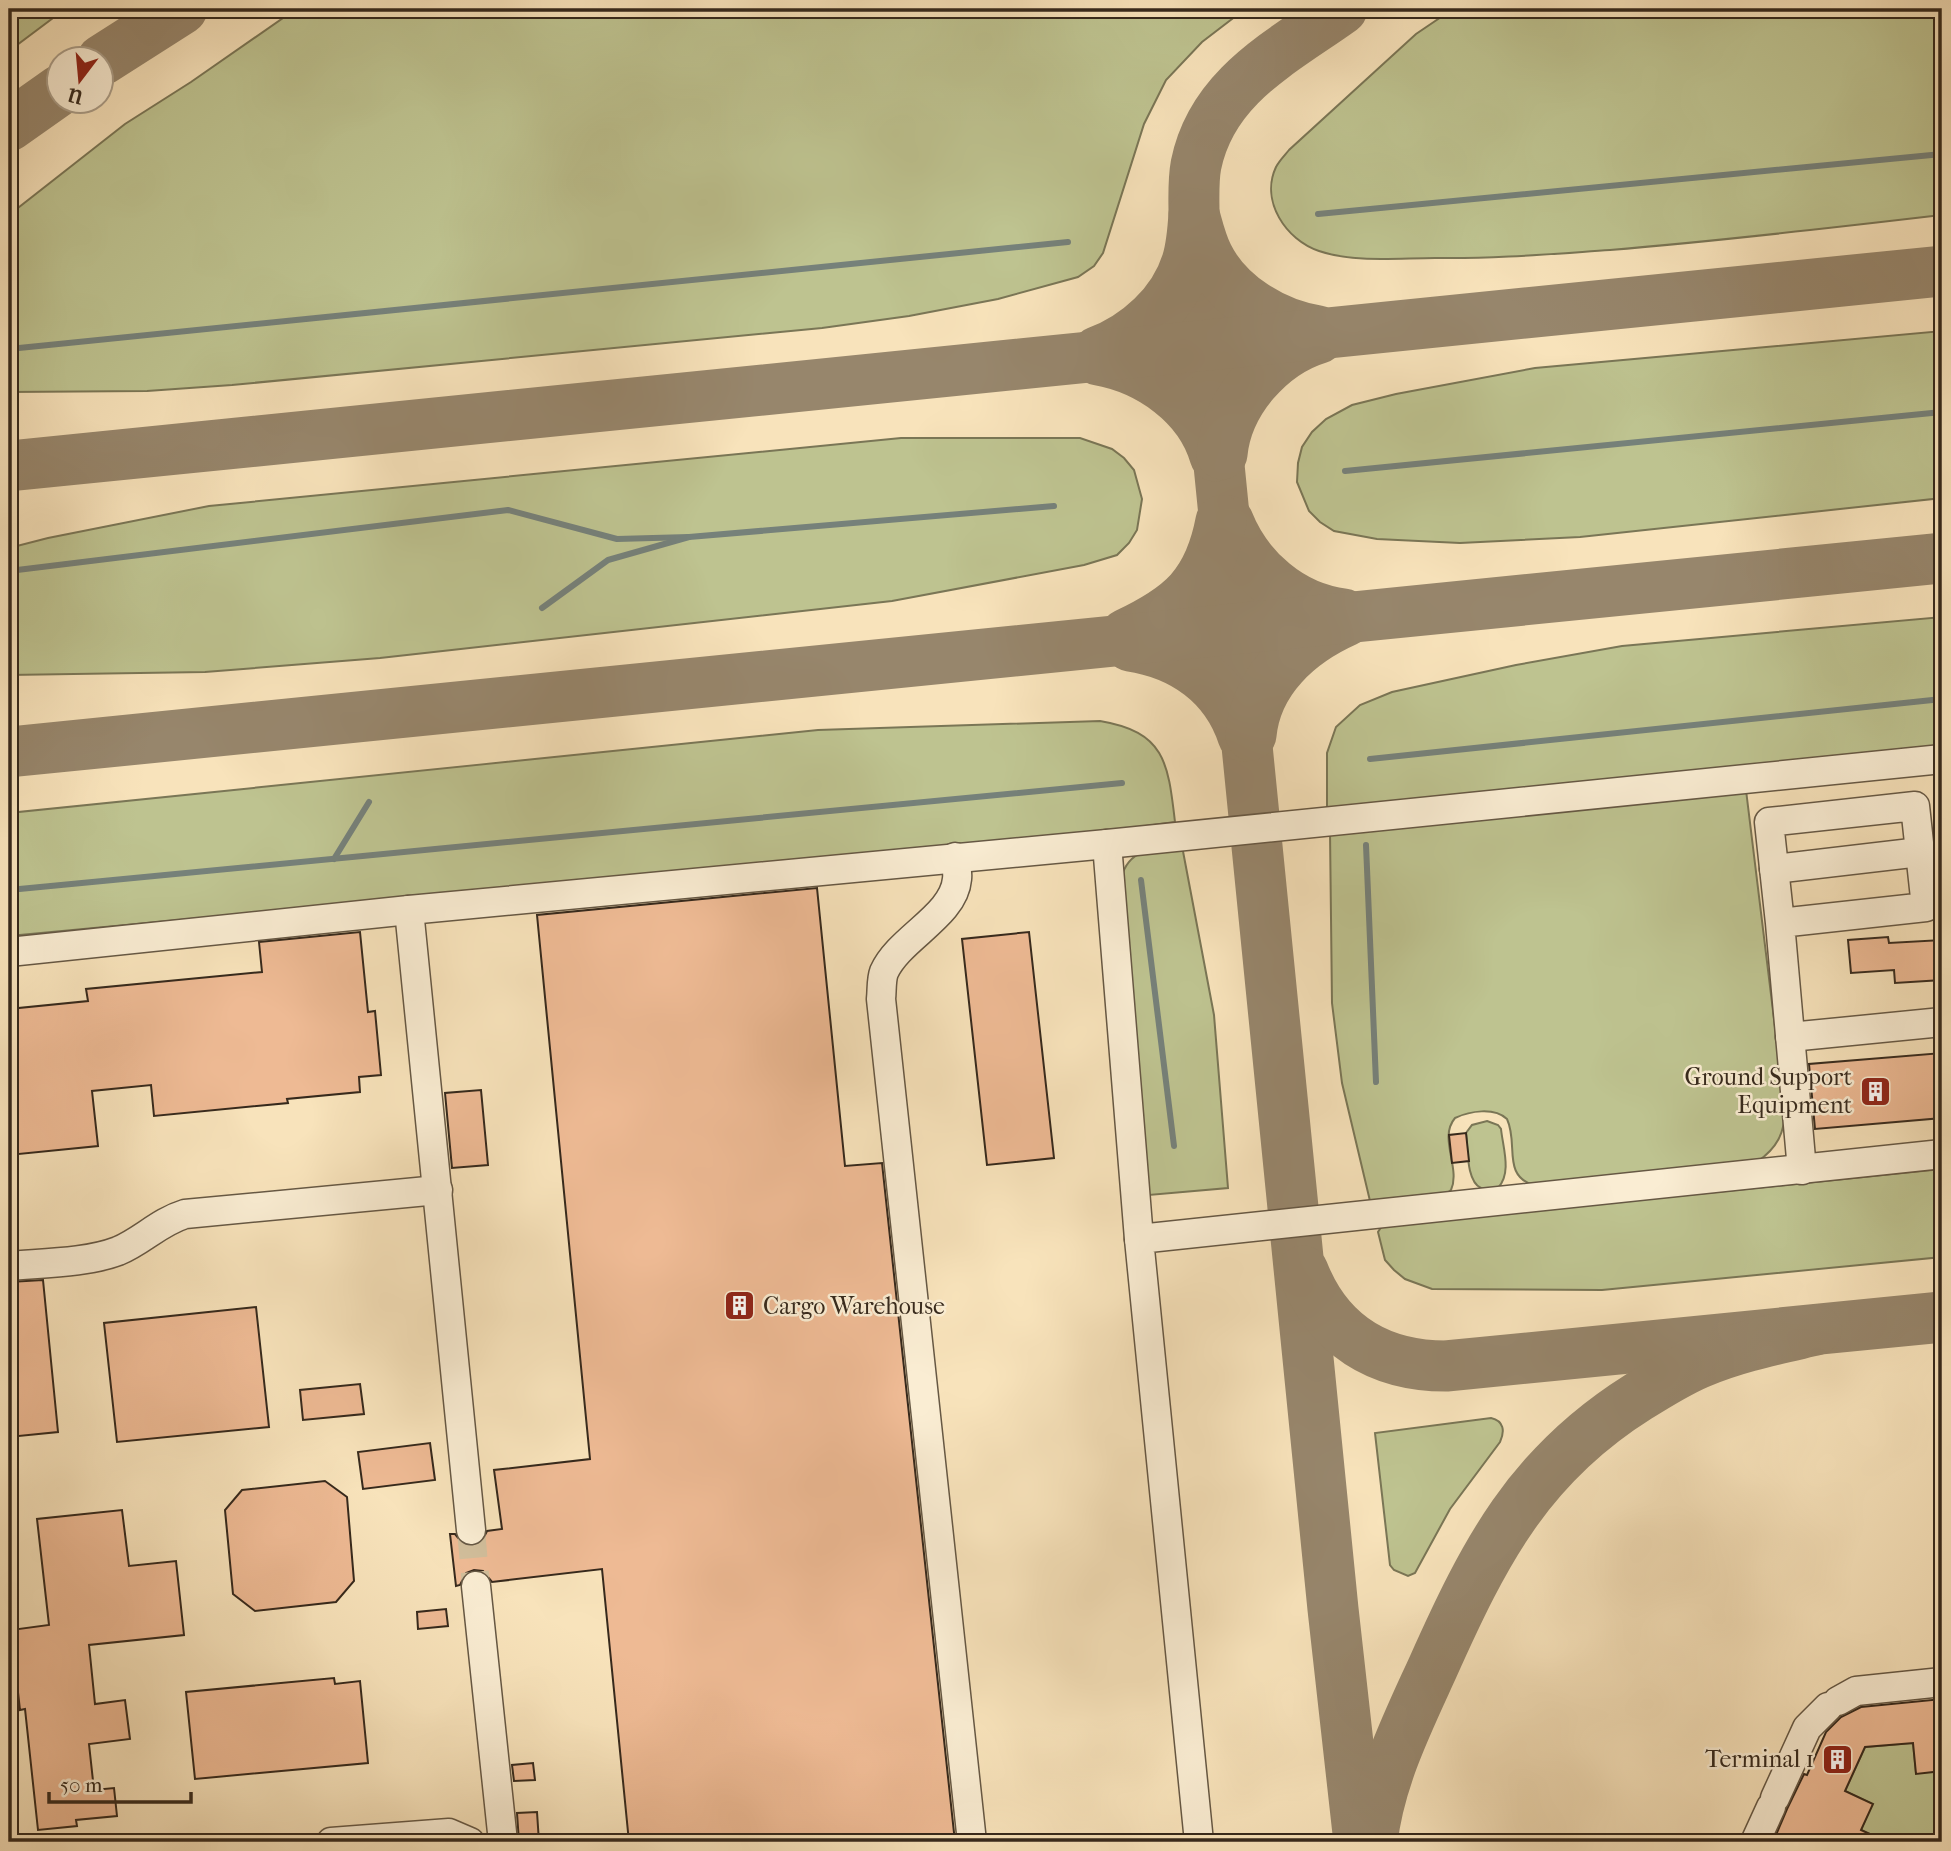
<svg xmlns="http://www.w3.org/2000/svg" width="1951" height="1851" viewBox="0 0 1951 1851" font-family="'IM FELL French Canon',serif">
	<rect width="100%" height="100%" fill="#f8e3bb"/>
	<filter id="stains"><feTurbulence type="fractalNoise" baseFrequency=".00286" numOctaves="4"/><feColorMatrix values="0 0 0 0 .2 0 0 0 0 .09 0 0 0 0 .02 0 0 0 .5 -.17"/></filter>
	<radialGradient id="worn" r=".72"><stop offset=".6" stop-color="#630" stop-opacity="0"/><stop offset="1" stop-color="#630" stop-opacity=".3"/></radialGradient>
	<g fill="#bec390" stroke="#7a7656" stroke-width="2">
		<polygon points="9,9 65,9 9,51"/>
		<polygon points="296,9 1245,9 1202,42 1166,80 1144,124 1103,253 1094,266 1078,277 998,299 909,316 822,328 232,385 147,391 9,392 9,215 125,124 191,82"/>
		<path d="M1453 9H1942V215C1831 228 1721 241 1610 250 1551 254 1494 259 1435 258 1398 258 1354 263 1319 251 1286 240 1260 201 1276 167 1279 161 1285 155 1289 150L1416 34Z"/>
		<polygon points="1942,331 1942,498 1580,537 1460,543 1377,539 1334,531 1320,522 1309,511 1297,482 1298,463 1302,447 1312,432 1326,419 1352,405 1396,394 1535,368"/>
		<polygon points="901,438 1080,438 1112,449 1124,458 1134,470 1142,499 1137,530 1129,543 1117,555 1084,565 892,601 380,658 205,672 9,675 9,548 48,538 209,506"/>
		<polygon points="1942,617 1942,748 1327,808 1327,753 1336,727 1360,705 1392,692 1516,665 1622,646"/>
		<path d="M1100 721C1165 732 1168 762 1175 822L1072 836 9 936V813L818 730Z"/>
		<path d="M1746 790 1785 1109C1785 1133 1777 1148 1757 1162L1535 1186C1501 1175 1519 1145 1507 1119 1494 1107 1470 1111 1455 1118 1438 1138 1461 1168 1451 1190L1446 1194 1370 1201 1342 1083 1332 1003 1330 832Z"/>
		<path d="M1182 846 1214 1015 1228 1188 1149 1195 1120 883C1127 847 1152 850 1182 846Z"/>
		<path d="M1487 1121 1498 1125 1501 1129C1503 1148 1512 1173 1498 1188 1492 1189 1486 1191 1481 1188 1466 1181 1468 1148 1466 1133L1472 1125Z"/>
		<polygon points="1942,1169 1942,1257 1602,1290 1432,1289 1405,1279 1394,1270 1385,1260 1378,1232 1382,1226"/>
		<path d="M1491 1418C1504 1421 1505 1431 1500 1442L1450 1509 1415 1573 1408 1576 1394 1570 1390 1565 1375 1433Z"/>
		<polygon points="1913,1743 1916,1773 1942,1771 1942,1842 1887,1842 1861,1830 1872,1804 1845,1791 1865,1747"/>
	</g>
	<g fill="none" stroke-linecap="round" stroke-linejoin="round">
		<g stroke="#76817a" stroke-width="6">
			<polyline points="1318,214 1942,154"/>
			<polyline points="9,349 1068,242"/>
			<polyline points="1345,471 1942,412"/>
			<polyline points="9,571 508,510 617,539 689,537"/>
			<polyline points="542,608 608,560 689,537 1054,506"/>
			<polyline points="1370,759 1942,699"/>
			<polyline points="1366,845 1376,1082"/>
			<polyline points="334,859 369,802"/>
			<polyline points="1141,880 1174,1146"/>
			<polyline points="9,890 1122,783"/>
		</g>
		<g stroke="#97866c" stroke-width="51">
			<path d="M1342 9C1282 52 1212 86 1196 165 1193 181 1194 198 1194 214L1333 1609 1359 1842"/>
			<polyline points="102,60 182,9"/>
			<polyline points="9,126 60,90"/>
			<path d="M1097 352C1137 337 1174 304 1187 262 1192 246 1193 230 1194 214 1198 228 1201 242 1208 256 1228 296 1274 324 1318 331"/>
			<path d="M1098 360C1149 369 1200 404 1215 456"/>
			<path d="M1222 454C1227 402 1270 353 1319 338"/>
			<polyline points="9,466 1942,271"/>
			<path d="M1228 521C1247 569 1291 608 1344 614"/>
			<path d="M1126 634C1181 608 1209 585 1221 521"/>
			<path d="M1130 646C1183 654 1226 684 1243 736"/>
			<path d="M1251 735C1256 680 1299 642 1346 621"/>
			<polyline points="9,752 1942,558"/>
			<path d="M1303 1271C1328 1335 1379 1366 1446 1366L1942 1317"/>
			<path d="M1372 1842C1379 1780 1407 1724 1433 1667 1484 1553 1528 1466 1638 1397 1657 1385 1678 1372 1699 1363 1736 1347 1777 1339 1816 1330"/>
		</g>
	</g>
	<g fill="#eeba94" stroke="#36291c" stroke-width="2">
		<polygon points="817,888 845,1166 882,1163 955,1842 629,1842 602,1569 492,1582 483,1571 474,1570 466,1573 460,1585 456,1586 450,1534 455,1534 464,1545 472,1547 481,1543 487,1531 502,1529 494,1470 590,1459 537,915"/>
		<polygon points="360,932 368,1012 375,1011 381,1075 359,1077 360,1092 287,1099 288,1103 154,1116 151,1085 92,1091 98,1146 9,1155 9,1009 88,1001 86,989 262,972 259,942"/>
		<polygon points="1029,932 1054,1158 987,1165 962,939"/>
		<polygon points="1888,937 1889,943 1942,940 1942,980 1895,983 1894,970 1851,973 1848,940"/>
		<polygon points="1942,1053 1942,1118 1815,1129 1809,1064"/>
		<polygon points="481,1090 488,1165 452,1168 445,1093"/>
		<polygon points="1466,1133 1469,1161 1452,1163 1449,1135"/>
		<polygon points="43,1280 58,1432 9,1437 9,1282"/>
		<polygon points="256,1307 269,1427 117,1442 104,1323"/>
		<polygon points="360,1384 364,1414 303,1420 300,1390"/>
		<polygon points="430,1443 435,1480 363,1489 358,1452"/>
		<polygon points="325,1481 347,1497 354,1581 336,1602 255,1611 233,1594 225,1510 242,1490"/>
		<polygon points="122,1510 129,1566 176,1561 184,1635 89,1645 95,1704 125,1700 130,1739 89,1744 94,1790 114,1788 117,1816 76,1820 77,1826 38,1830 25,1709 20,1710 11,1630 49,1625 37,1519"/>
		<polygon points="446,1609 448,1626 418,1629 417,1612"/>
		<polygon points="334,1678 335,1684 360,1681 368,1763 195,1779 186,1692"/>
		<polygon points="1942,1699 1942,1771 1916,1774 1913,1743 1865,1747 1845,1791 1873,1804 1861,1830 1887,1842 1773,1842 1787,1809 1804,1774 1807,1775 1826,1732 1841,1717 1861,1707"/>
		<polygon points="533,1763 535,1780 514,1781 512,1765"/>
		<polygon points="537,1812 539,1842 519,1842 517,1813"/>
	</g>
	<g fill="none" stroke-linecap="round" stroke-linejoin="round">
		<polyline stroke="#d1be9b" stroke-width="28" stroke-dasharray="28 14" stroke-linecap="butt" points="471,1530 476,1586"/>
		<defs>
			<g id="minor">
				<polyline points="1107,844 1139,1239"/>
				<path d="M955 857C956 864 958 872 957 879 954 916 899 938 884 972 881 980 882 991 881 999L972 1842"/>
				<polyline points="1774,869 1920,852"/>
				<polyline points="409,910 471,1530"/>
				<polyline points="1780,923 1926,907 1915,806 1769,822 1780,923 1802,1170"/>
				<polyline points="9,952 409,910 1107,844 1942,759"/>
				<polyline points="1790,1037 1942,1022"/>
				<path d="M9 1266C42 1263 87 1263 118 1251 142 1241 159 1222 185 1214L438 1190"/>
				<polyline points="476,1586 503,1842"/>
				<polyline points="1838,1701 1856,1691 1942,1682"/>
				<polyline points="1775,1798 1807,1728 1828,1707"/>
				<polyline points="331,1842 449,1833 470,1842"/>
				<polyline points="1199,1842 1139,1239 1942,1154"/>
				<polyline points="1755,1842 1771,1807"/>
			</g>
		</defs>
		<use href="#minor" stroke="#665844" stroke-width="31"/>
		<use href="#minor" stroke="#faedd3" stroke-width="28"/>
	</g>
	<defs>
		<symbol id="building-square" viewBox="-11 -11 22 22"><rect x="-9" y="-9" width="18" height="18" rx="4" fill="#8f2418" stroke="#faedd3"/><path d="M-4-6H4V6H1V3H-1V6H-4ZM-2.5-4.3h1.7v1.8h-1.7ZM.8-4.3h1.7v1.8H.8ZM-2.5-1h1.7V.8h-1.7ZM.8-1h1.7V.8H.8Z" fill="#fff"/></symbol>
	</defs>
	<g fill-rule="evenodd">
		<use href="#building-square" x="1858" y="1074" width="35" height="35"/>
		<use href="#building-square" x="722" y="1288" width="35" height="35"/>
		<use href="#building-square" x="1820" y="1742" width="35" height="35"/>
	</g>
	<g text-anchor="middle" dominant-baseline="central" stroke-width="5" stroke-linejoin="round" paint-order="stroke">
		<g font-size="24" fill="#36291c" stroke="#faedd3" text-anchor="end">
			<text x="1852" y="1077">Ground Support<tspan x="1852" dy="28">Equipment</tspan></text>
			<text x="763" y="1306" text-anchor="start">Cargo Warehouse</text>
			<text x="1814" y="1759">Terminal 1</text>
		</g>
	</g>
	<rect width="1951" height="1851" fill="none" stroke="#f8e3bb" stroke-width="35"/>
	<rect x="10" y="10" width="1930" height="1830" fill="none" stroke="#36291c" stroke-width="3.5"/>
	<rect x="18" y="18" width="1916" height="1816" fill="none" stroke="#36291c" stroke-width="2"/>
	<g transform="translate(80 80) rotate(196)"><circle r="33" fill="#faedd3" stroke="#ac9f8a" stroke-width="2"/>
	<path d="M0-5L12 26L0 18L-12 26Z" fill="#8f2418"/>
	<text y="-10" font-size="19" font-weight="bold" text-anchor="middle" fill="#36291c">U</text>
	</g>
	<path d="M49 1792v10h142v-10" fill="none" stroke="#36291c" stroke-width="3.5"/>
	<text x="60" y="1792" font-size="21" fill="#36291c" stroke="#faedd3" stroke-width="5" paint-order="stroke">50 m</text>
	<rect width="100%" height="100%" filter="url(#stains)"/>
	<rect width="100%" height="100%" fill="url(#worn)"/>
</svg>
